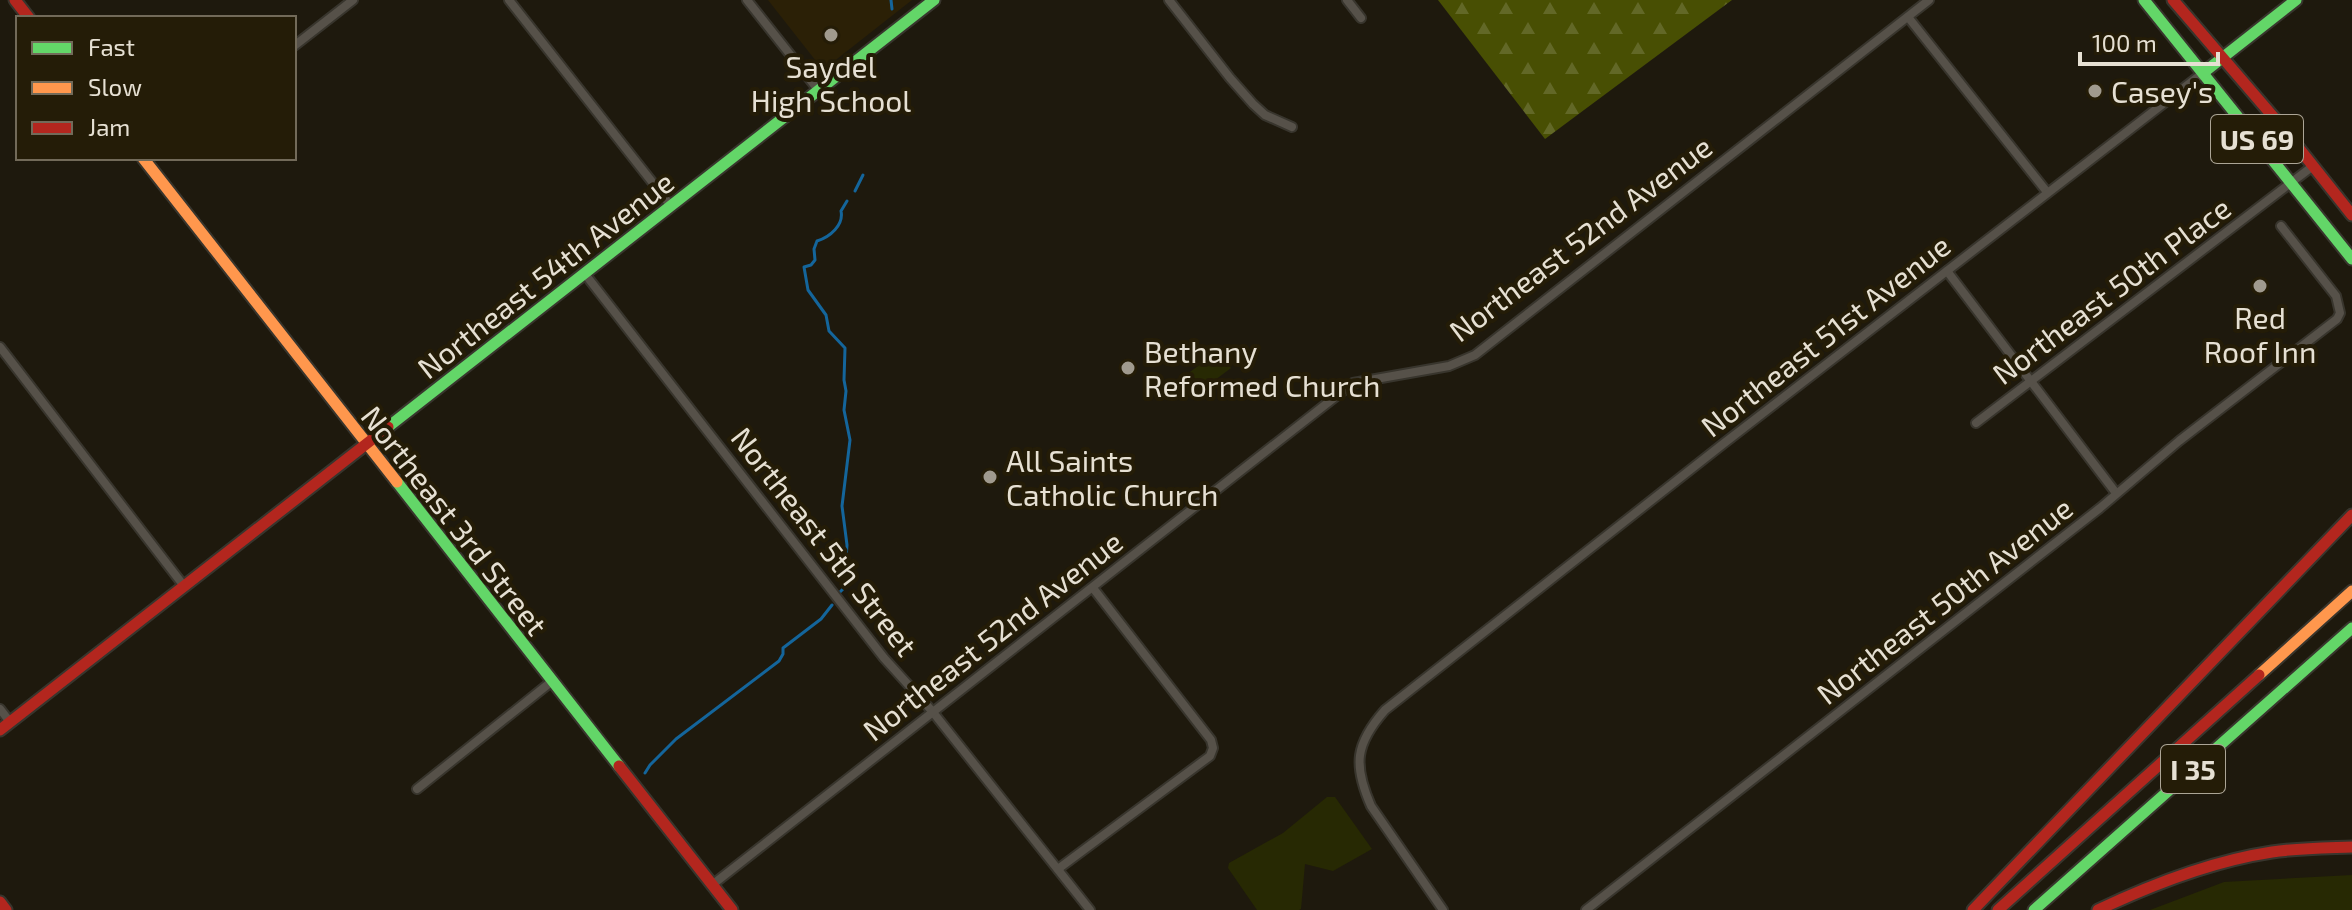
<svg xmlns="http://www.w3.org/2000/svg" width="2352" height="910" viewBox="0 0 2352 910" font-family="'Exo 2',sans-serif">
	<defs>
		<pattern id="forest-firs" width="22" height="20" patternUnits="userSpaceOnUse" patternTransform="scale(2)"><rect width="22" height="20" fill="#484f03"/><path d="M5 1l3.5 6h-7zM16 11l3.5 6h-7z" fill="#626827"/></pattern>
	</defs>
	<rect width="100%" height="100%" fill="#1e190d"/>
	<polygon fill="#2b2006" points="768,0 912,0 823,70"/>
	<g fill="#272903">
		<polygon points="1218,351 1231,368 1203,389 1190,372"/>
		<polygon points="1327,797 1335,797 1372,849 1333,871 1305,864 1301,909 1299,910 1257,910 1228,868 1229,863 1283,833"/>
		<polygon points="2352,875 2352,910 2150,910 2224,882"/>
	</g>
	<polygon fill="url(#forest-firs)" points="1438,0 1732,0 1545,139"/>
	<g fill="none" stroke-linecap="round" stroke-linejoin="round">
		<g stroke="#14659b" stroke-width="3">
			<polyline points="891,0 892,9"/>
			<polyline points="855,191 863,175"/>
			<path d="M840 592 844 588 847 545 842 506 850 440 844 410 846 391 844 380 845 348 829 331 826 315 808 290 804 267 811 265 815 260 814 249 817 241C830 237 844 225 841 211L847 201"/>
			<polyline points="645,773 650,765 676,739 779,661 783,654 783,648 821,619 832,605"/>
		</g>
		<defs>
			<g id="street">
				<polyline points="509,0 671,206"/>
				<polyline points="747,0 819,91"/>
				<polyline points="1169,0 1230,78 1253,104 1265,115 1292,127"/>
				<polyline points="1347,0 1361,18"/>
				<polyline points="1908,17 2047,192"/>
				<polyline points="294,46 353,0"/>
				<polyline points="1947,271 2116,493"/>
				<polyline points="585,274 884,658 932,711 1090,910"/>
				<polyline points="0,347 184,586"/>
				<polyline points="1976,423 2313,166"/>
				<polyline points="0,709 10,722"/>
				<polyline points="417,789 551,682"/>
				<polyline points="1058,869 1210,756 1213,748 1211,740 1093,588"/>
				<polyline points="712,885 1353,383 1449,366 1475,355 1929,0"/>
				<path d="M1443 910 1371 806C1353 765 1355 744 1385 710L1723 444 2203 73"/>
				<polyline points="1586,910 2100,508 2179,441 2337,319 2340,313 2336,296 2281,226"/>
			</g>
			<g id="fast">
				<polyline points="2144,0 2352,259"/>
				<polyline points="2203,73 2296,0"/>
				<polyline points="388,427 934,0"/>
				<polyline points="397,482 619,766"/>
				<polyline points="2034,910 2352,628"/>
			</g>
			<g id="slow">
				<polyline points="143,158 397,482"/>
				<polyline points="2259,675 2352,591"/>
			</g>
			<g id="jam">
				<polyline points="15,0 29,18"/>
				<polyline points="2173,0 2282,127 2352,215"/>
				<polyline points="0,730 388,427"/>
				<polyline points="619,766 732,910"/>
				<polyline points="0,902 6,910"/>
				<polyline points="1973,910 2352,515"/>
				<polyline points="1998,910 2259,675"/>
				<path d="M2098 910C2153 884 2212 861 2272 852 2299 848 2325 848 2352 847"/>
			</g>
		</defs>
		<use href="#street" stroke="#38352d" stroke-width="12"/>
		<use href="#fast" stroke="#38352d" stroke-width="15"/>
		<use href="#slow" stroke="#38352d" stroke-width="15"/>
		<use href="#jam" stroke="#38352d" stroke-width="15"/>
		<use href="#street" stroke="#565149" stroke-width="8"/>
		<use href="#fast" stroke="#63d668" stroke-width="11"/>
		<use href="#slow" stroke="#ff974d" stroke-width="11"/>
		<use href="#jam" stroke="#b3261e" stroke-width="11"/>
	</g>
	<g fill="#a09a8e" stroke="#241c07" stroke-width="3">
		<circle cx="831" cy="35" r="8"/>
		<circle cx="2095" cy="91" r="8"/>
		<circle cx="2260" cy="286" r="8"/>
		<circle cx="1128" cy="368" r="8"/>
		<circle cx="990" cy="477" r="8"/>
	</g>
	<g text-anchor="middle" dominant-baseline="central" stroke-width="8" stroke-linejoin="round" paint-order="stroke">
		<g fill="#241c07" stroke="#aca596" stroke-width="2">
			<rect x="2211" y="115" width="92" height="48" rx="6"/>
			<rect x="2161" y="745" width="64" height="48" rx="6"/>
		</g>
		<g font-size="28" font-weight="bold" fill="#e6e0d3">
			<text x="2257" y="139">US 69</text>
			<text x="2193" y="769">I 35</text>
		</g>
		<g font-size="30" fill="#e6e0d3" stroke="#241c07" text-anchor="start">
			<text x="831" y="66" text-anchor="middle">Saydel<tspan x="831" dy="34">High School</tspan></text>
			<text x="2111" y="91">Casey's</text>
			<text x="2260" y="317" text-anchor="middle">Red<tspan x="2260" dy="34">Roof Inn</tspan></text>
			<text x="1144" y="351">Bethany<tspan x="1144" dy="34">Reformed Church</tspan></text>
			<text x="1006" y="460">All Saints<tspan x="1006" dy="34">Catholic Church</tspan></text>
		</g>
		<g font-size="30" fill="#e6e0d3" stroke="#241c07">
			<text transform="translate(1580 238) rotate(-37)">Northeast 52nd Avenue</text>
			<text transform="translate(545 274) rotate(-38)">Northeast 54th Avenue</text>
			<text transform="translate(2111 290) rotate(-37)">Northeast 50th Place</text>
			<text transform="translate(1825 335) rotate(-38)">Northeast 51st Avenue</text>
			<text transform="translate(455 520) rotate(52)">Northeast 3rd Street</text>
			<text transform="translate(825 541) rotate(52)">Northeast 5th Street</text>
			<text transform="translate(1944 600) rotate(-38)">Northeast 50th Avenue</text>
			<text transform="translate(992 635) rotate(-38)">Northeast 52nd Avenue</text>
		</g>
	</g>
	<rect x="16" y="16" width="280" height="144" fill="#241c07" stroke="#726a59" stroke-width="2"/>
	<rect x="32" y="42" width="40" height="12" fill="#63d668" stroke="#726a59" stroke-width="2"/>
	<text x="88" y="56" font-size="24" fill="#e6e0d3">Fast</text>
	<rect x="32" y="82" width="40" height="12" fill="#ff974d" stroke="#726a59" stroke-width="2"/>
	<text x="88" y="96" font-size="24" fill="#e6e0d3">Slow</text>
	<rect x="32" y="122" width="40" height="12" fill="#b3261e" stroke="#726a59" stroke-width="2"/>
	<text x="88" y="136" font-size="24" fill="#e6e0d3">Jam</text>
	<path d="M2080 52v12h138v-12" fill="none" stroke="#e6e0d3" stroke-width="4"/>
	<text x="2092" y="52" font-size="24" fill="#e6e0d3" stroke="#241c07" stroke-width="6" paint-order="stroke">100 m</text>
</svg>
